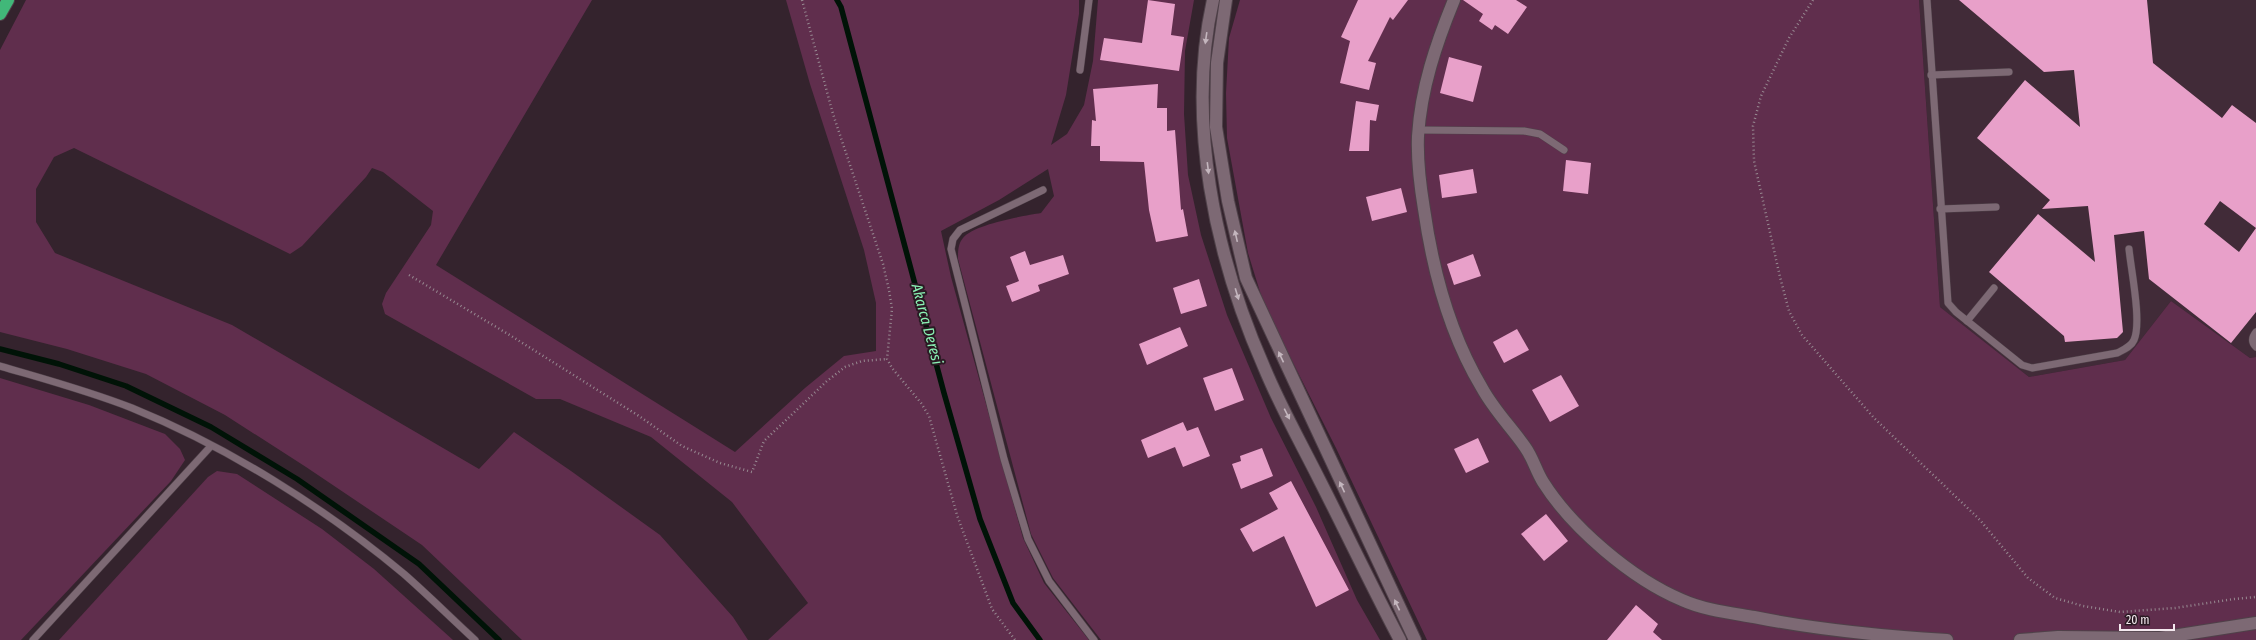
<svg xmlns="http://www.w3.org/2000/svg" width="2256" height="640" viewBox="0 0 2256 640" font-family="'Fira Sans Condensed',sans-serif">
	<rect width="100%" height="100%" fill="#34232d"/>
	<polygon fill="#412b38" points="1919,0 2256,0 2256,357 2250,358 2171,301 2125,360 2029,377 1940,307"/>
	<g fill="#602e4d">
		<path d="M26 0H592L436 265 735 452 805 388 844 356 876 351V303L864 250 810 84 786 0H1079V14L1066 95 1051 145 1067 134 1084 105 1093 61 1098 0H1194L1185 51 1184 114 1188 175 1201 235 1227 315 1271 418 1316 507 1357 600 1380 640H1101L1053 578 1031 534 958 259C958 251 958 244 963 238 974 224 1023 216 1041 213L1054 196 1048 169 999 200 941 231 951 277 1023 538 1044 583 1089 640H768L808 603 732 502 651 437 560 399H536L385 314 382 304 386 293 431 225 433 211 383 172 372 168 366 177 302 246 290 254 74 148 54 157 36 189V222L55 253 232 325 479 469 514 432 571 471 660 535 733 617 748 640H522L422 545 306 467 225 415 146 374 67 349 0 332V50Z"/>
		<polygon points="1240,0 1919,0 1940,307 2029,377 2125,360 2171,301 2250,358 2256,357 2256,640 1427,640 1336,448 1279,335 1261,295 1248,253 1227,138 1226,93 1229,38"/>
		<polygon points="0,378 89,405 165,434 180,449 185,460 171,481 21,640 0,640"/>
		<polygon points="217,471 237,474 322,529 374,569 453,640 59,640 208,477"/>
	</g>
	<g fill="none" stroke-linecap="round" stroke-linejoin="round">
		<g stroke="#001307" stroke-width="5.5">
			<polyline points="837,0 841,7 944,393 980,519 1013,603 1040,640"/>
			<polyline points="0,349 59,364 126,386 211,427 297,479 419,564 499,640"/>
		</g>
	</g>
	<g fill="#e8a0c9">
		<polygon points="1148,0 1175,4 1171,35 1184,37 1179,71 1100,60 1104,38 1142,43"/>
		<polygon points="1358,0 1408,0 1393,20 1390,17 1368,61 1376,63 1369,90 1340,83 1350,41 1341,37"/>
		<polygon points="1463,0 1516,0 1527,7 1508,34 1495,25 1492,30 1479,21 1483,14"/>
		<polygon points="1959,0 2147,0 2153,63 2222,118 2232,105 2256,123 2256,228 2220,201 2204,224 2239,252 2256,228 2256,312 2231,343 2149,279 2144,231 2114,235 2123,332 2117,338 2065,342 2064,336 1989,272 2038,214 2095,262 2088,206 2042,209 2050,200 1977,138 2025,80 2080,127 2074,70 2044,72"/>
		<polygon points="1449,57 1482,66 1473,102 1440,93"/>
		<polygon points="1158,84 1157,108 1167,108 1167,131 1175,130 1181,210 1183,209 1188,236 1156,242 1149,210 1144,162 1100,161 1100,146 1091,146 1092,120 1096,121 1093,89"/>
		<polygon points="1356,101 1379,105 1376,121 1370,120 1369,151 1349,151"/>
		<polygon points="1566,160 1591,163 1588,194 1563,191"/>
		<polygon points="1473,169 1477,193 1442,198 1439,175"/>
		<polygon points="1401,188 1407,212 1372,221 1366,197"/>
		<polygon points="1025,251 1030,265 1063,255 1069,274 1038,285 1040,291 1012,302 1006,286 1019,281 1010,257"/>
		<polygon points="1473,254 1481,276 1454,285 1447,264"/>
		<polygon points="1199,279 1207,306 1181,314 1173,288"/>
		<polygon points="1180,327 1188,346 1147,365 1139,344"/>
		<polygon points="1517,329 1529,350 1504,363 1493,342"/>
		<polygon points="1232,368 1244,400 1215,411 1203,378"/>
		<polygon points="1561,375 1579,406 1550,422 1532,390"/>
		<polygon points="1183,422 1187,431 1198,427 1210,456 1183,467 1175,447 1148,458 1141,440"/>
		<polygon points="1478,438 1489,462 1466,473 1454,449"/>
		<polygon points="1262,448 1273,476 1241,489 1232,464 1241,461 1240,456"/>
		<polygon points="1291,481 1349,590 1316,607 1284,536 1253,552 1240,529 1278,509 1269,493"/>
		<polygon points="1546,514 1568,541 1544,561 1521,534"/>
		<polygon points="1636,605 1658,624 1653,632 1662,640 1607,640"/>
	</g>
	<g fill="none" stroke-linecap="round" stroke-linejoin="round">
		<defs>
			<g id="lane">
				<path d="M1927 0 1948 303 1956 312 2022 365 2032 368 2117 353C2123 350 2131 347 2134 340 2142 322 2131 270 2129 249"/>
				<polyline points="1080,70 1089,0"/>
				<polyline points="1931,75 2009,72"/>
				<polyline points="1419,130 1524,131 1540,134 1564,150"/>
				<polyline points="1043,190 960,230 953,239 951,249 1004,459 1028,539 1049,581 1094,640"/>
				<polyline points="1940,209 1996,207"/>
				<polyline points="1967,321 1994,288"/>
				<path d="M2256 332C2252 337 2251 342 2256 347"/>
				<path d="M0 366C44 379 89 391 132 408 228 447 325 508 404 574 428 595 451 618 475 640"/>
				<polyline points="33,640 211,446"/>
			</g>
			<g id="street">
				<path d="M1454 0C1436 44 1421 88 1418 136 1417 160 1420 185 1424 209 1433 272 1449 333 1482 388 1494 410 1511 427 1525 447 1533 458 1536 471 1543 482 1572 528 1632 579 1682 600 1704 610 1731 613 1754 617 1818 630 1882 636 1947 640"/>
				<polyline points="2020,640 2058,637 2160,638 2256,623"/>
			</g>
			<g id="secondary">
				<path d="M1213 0C1186 120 1215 256 1264 367 1280 406 1301 443 1320 481 1347 534 1372 587 1400 640"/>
				<polyline points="1226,0 1217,63 1216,127 1228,201 1246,278 1415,640"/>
			</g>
			<polyline id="highway" points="0,14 8,0"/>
		</defs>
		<use href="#lane" stroke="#4f4149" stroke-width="8"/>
		<use href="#street" stroke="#4f4149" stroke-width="14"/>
		<use href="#secondary" stroke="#4f4149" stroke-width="14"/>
		<use href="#highway" stroke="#4f4149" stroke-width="14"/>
		<g stroke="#978991" stroke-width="2.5" stroke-dasharray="1 3" stroke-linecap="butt">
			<polyline points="802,0 833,114 883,264 889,290 892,309 887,359 892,368 921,403 929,416 957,515 992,609 1015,640"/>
			<polyline points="1813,0 1789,38 1761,96 1753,126 1754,161 1780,277 1789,311 1802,335 1874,418 1980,520 2028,578 2055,598 2083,606 2120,612 2175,608 2234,599 2256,597"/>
			<polyline points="409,275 508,334 639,416 682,446 720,463 752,472 764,441 827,381 845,367 862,361 887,359"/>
		</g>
		<use href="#lane" stroke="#7d6974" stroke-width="7"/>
		<use href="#street" stroke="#7d6974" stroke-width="12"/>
		<use href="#secondary" stroke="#7d6974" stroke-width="12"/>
		<use href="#highway" stroke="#41b879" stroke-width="12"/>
	</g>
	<defs><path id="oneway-solid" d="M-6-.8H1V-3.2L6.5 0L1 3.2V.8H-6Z"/></defs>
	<g fill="#c4b6be">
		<use href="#oneway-solid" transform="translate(1206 38) rotate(98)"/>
		<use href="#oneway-solid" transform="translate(1208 168) rotate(83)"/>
		<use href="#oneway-solid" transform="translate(1236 236) rotate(-103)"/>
		<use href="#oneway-solid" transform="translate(1237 294) rotate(73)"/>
		<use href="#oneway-solid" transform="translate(1281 357) rotate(-115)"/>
		<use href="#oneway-solid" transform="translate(1287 414) rotate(63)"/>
		<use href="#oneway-solid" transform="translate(1342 487) rotate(-115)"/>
		<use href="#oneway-solid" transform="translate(1397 605) rotate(-115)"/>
	</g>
	<g text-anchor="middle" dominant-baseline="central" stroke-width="4" stroke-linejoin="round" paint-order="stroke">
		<g font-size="15" font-style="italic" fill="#8af2b4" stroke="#2a1a23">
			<text transform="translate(927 324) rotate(75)">Akarca Deresi</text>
		</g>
	</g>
	<path d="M2120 624v6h54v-6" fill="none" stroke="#f4e9ef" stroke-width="2"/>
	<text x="2126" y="624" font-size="12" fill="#f4e9ef" stroke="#2a1a23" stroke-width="3" paint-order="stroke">20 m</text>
</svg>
